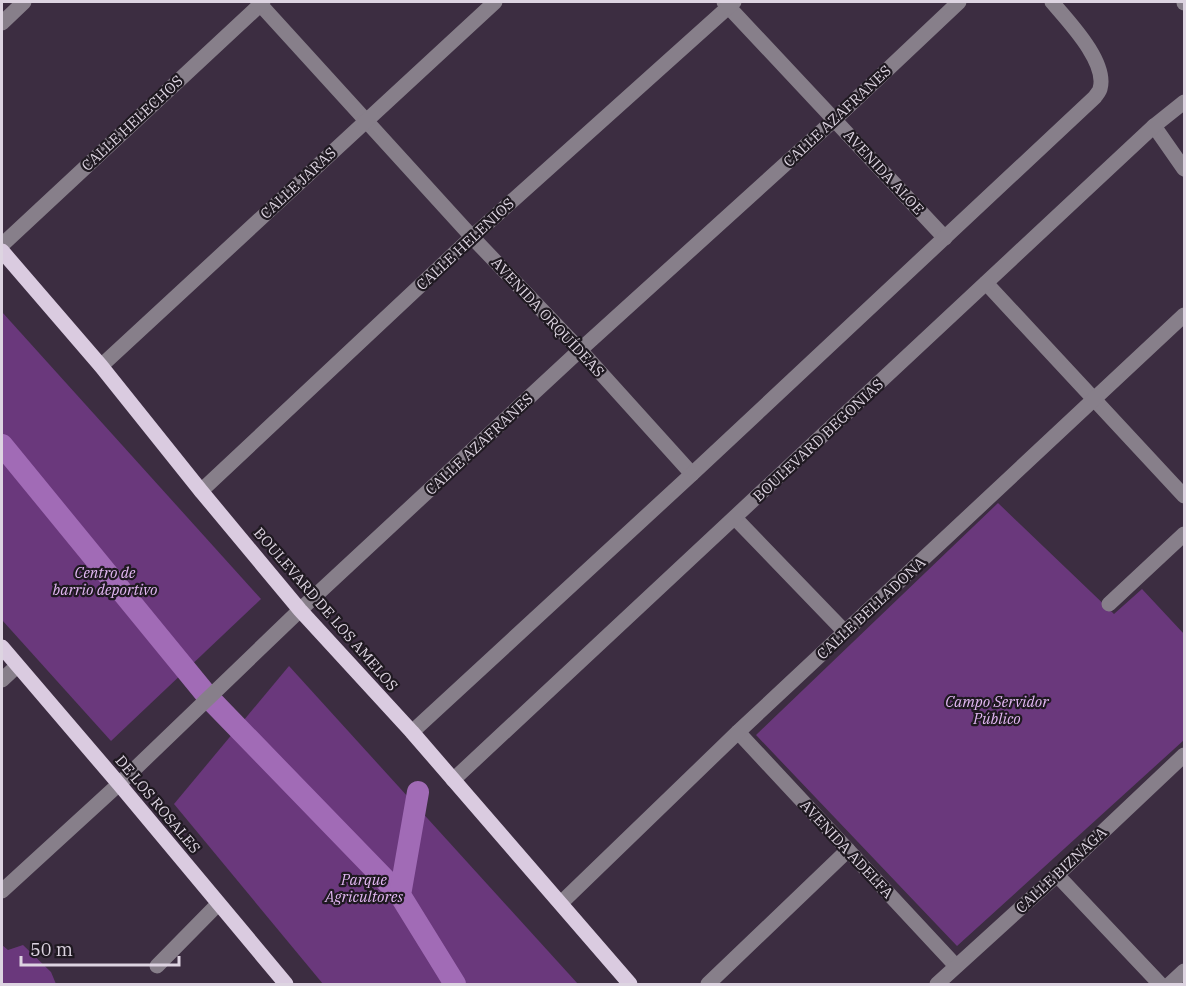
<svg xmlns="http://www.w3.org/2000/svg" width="1186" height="986" viewBox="0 0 1186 986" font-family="'IBM Plex Serif',serif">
	<rect width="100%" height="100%" fill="#3c2d41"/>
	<g fill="#6a387c">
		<polygon points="2,312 261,599 111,741 2,620"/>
		<polygon points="998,503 1114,614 1142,589 1184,634 1184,740 957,946 756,735"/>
		<polygon points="289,666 578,984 323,984 174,804"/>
		<polygon points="2,945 8,950 23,945 51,972 56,984 2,984"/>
	</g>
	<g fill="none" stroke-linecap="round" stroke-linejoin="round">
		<g stroke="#a16bb6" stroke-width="22">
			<polyline points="2,445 209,698 400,895"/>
			<polyline points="418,792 400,895 455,984"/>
		</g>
		<g stroke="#877f8a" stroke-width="15">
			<polyline points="258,2 472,237 580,350 692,474"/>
			<polyline points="724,2 945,238"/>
			<polyline points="1184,2 1184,3"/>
			<polyline points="2,23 24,2"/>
			<polyline points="1154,126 1184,169"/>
			<polyline points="2,245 263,2"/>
			<polyline points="986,283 1184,496"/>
			<polyline points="101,366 495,2"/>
			<polyline points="201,491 472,237 734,2"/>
			<polyline points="735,518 845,632"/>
			<polyline points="1109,604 1184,534"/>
			<polyline points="2,680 17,666"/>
			<path d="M412 732 692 474 1095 97C1096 95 1100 91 1100 89 1108 62 1068 21 1052 2"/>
			<polyline points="738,732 956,966"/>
			<polyline points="453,780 1154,126 1184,102"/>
			<polyline points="1057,875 1160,984"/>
			<polyline points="2,891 119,784 300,610 580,350 834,120 959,2"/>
			<polyline points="561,903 738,732 1184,315"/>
			<polyline points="157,966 218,904"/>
			<polyline points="708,984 848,850"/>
			<polyline points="937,984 1057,875 1184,755"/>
			<polyline points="1170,984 1184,971"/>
		</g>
		<g stroke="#dacbe0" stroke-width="15">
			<polyline points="2,251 101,366 201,491 300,610 412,732 630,984"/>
			<polyline points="2,647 119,784 286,984"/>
		</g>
	</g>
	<g text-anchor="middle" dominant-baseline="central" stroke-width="4.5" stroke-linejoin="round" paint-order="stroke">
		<g font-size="15" fill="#ddd4e1" stroke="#1f1921">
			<text transform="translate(837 116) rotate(-43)">CALLE AZAFRANES</text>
			<text transform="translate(132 123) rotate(-43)">CALLE HELECHOS</text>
			<text transform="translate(884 172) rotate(47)">AVENIDA ALOE</text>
			<text transform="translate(298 183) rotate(-43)">CALLE JARAS</text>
			<text transform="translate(465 244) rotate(-43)">CALLE HELENIOS</text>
			<text transform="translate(548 317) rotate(47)">AVENIDA ORQUÍDEAS</text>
			<text transform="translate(818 440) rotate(-43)">BOULEVARD BEGONIAS</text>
			<text transform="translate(479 444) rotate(-43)">CALLE AZAFRANES</text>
			<text transform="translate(871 608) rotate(-43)">CALLE BELLADONA</text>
			<text transform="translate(326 609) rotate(49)">BOULEVARD DE LOS AMELOS</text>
			<text transform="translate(158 804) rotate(50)">DE LOS ROSALES</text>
			<text transform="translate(847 849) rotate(47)">AVENIDA ADELFA</text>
			<text transform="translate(1061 870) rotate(-43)">CALLE BIZNAGA</text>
		</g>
		<g font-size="15" font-style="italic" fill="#e3b8f3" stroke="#1f1921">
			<text x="105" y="572">Centro de<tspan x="105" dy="17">barrio deportivo</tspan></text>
			<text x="997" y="701">Campo Servidor<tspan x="997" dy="17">Público</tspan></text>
			<text x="364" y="879">Parque<tspan x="364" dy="17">Agricultores</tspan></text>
		</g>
	</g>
	<rect width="1186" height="986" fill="none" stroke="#ddd4e1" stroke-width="6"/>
	<path d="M21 956v9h158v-9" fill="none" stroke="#ddd4e1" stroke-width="3"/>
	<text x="30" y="956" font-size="18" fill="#ddd4e1" stroke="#1f1921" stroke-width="4.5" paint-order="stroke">50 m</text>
</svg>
